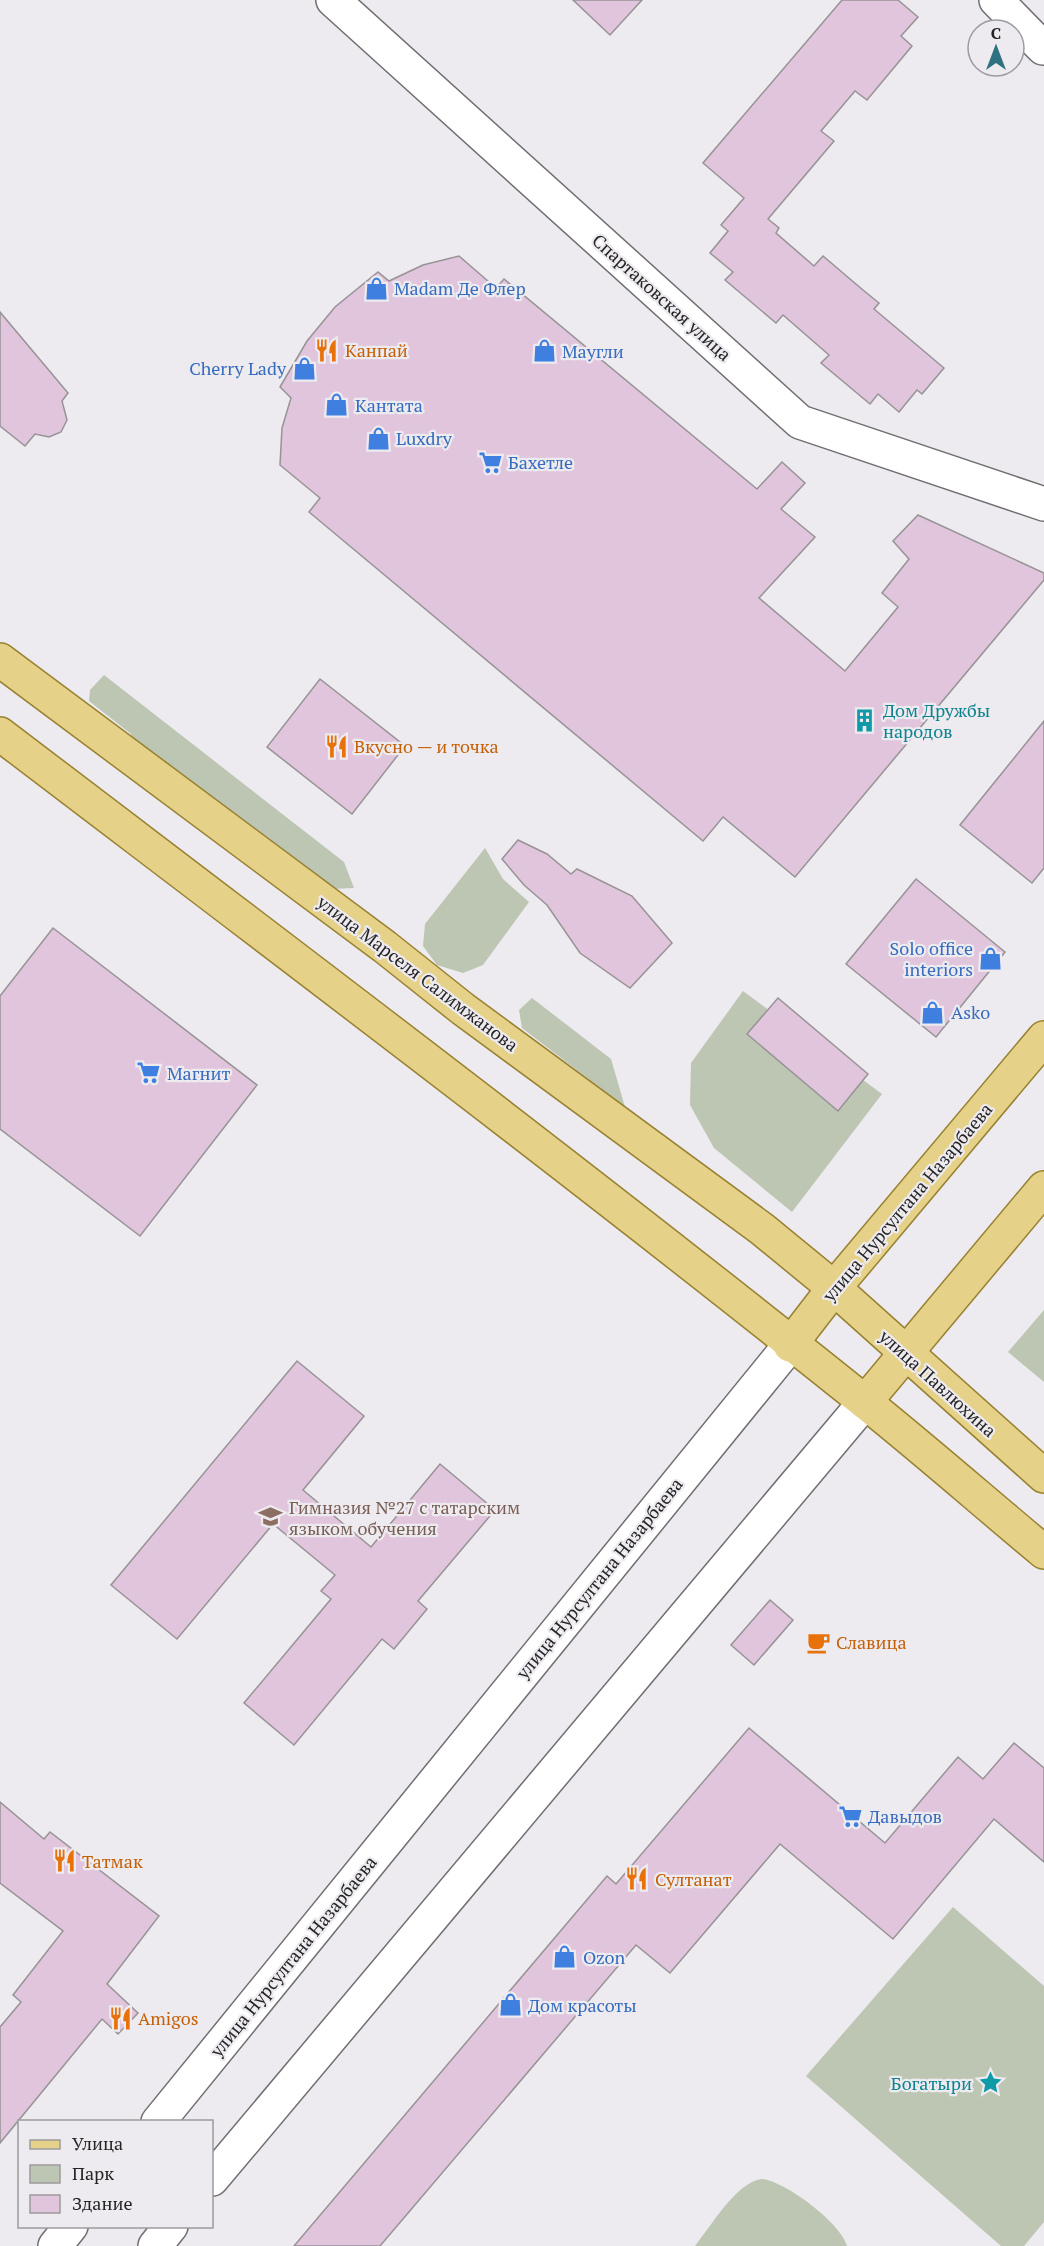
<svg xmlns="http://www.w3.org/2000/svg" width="1044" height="2246" viewBox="0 0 1044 2246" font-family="'PT Serif',serif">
	<rect width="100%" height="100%" fill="#edebef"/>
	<g fill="#bcc6b3">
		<polygon points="104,675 344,862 354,888 332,889 132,749 131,734 89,701 90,690"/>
		<polygon points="485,848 503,879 529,902 483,965 463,973 437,965 423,946 425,924"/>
		<polygon points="743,991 882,1094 792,1212 714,1148 690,1105 691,1063"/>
		<polygon points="532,998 611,1059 625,1107 522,1028 519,1010"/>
		<polygon points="1044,1310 1044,1382 1008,1352"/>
		<polygon points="953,1907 1044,1986 1044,2222 1024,2246 1001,2246 806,2076"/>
		<path d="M761 2179C784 2180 842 2224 847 2246H695C711 2226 736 2183 761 2179Z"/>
	</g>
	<g fill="#e0c5dc" stroke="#979396" stroke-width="1.5">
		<polygon points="573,0 642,0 610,35"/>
		<polygon points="842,0 898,0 918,17 901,36 912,46 867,100 855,91 821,131 834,141 768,219 779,228 776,233 814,266 823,256 863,290 879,303 874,309 944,368 922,394 917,390 899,412 878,394 870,404 821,363 829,355 783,315 776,323 725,280 733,272 710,253 728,231 721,225 744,198 703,163"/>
		<polygon points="459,256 496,288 504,279 757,489 782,462 805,483 781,509 815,537 759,598 845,671 898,607 882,593 909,559 893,541 918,515 1044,573 1044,580 795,877 723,817 703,841 309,512 320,498 280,465 282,428 291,398 280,387 307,341 335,307 378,272 389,281 423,265"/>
		<polygon points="0,312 68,393 62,401 67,420 61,432 49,437 35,434 25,446 0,426"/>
		<polygon points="320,679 405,746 352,814 267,747"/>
		<polygon points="1044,721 1044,868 1032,883 960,825"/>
		<polygon points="518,840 547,854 571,874 577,869 632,896 672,943 630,988 580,953 547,905 524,885 502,859"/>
		<polygon points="916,879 1005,952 936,1037 846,964"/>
		<polygon points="53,928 257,1085 140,1236 0,1129 0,996"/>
		<polygon points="778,998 868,1074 838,1111 747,1034"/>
		<polygon points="297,1361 364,1416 303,1490 371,1547 440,1464 495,1510 418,1601 427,1609 394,1649 382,1639 294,1745 244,1703 331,1599 321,1591 335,1575 273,1524 177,1639 111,1585"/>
		<polygon points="770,1600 793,1620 754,1665 731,1645"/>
		<polygon points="749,1728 885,1843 958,1757 983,1779 1014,1743 1044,1768 1044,1862 994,1819 893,1939 780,1844 670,1973 636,1945 380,2246 294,2246 607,1876 616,1884"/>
		<polygon points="0,1802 44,1839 50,1832 159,1916 107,1984 138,2013 118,2034 102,2019 0,2143 0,2027 21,2002 13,1995 63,1931 0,1883"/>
	</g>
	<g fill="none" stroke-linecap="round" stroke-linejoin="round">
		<defs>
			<g id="street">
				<polyline points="333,0 800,422 1044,504"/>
				<polyline points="996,0 1043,48"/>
			</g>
			<g id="secondary">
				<polyline points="158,2122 790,1345"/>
				<polyline points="212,2179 865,1402"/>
				<polyline points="55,2246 71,2226"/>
				<polyline points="155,2246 171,2226"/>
			</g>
			<g id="primary">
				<polyline points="0,660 385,947 463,1009 762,1229 834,1288 1044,1476"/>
				<path d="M0 734C290 955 581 1174 865 1402 926 1451 984 1502 1044 1552"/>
				<polyline points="790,1345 834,1288 1044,1038"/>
				<polyline points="865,1402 1044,1188"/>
			</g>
		</defs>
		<use href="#street" stroke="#706e71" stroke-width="36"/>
		<use href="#secondary" stroke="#706e71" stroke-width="36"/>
		<use href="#primary" stroke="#978131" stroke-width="36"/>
		<use href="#street" stroke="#fff" stroke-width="33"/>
		<use href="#secondary" stroke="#fff" stroke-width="33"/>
		<use href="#primary" stroke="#e6d188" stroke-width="33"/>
	</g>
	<defs>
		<symbol id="shop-bare" viewBox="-9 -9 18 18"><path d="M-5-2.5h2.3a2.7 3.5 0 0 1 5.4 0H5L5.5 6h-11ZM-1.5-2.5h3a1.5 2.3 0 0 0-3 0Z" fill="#3f7fe0" stroke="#edebef" stroke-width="2.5" paint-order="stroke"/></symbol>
		<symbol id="restaurant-bare" viewBox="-9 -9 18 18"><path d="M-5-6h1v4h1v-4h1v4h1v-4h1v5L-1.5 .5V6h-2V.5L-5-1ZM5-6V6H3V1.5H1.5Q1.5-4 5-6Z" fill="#e8710a" stroke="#edebef" stroke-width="2.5" paint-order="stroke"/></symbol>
		<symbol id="supermarket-bare" viewBox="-9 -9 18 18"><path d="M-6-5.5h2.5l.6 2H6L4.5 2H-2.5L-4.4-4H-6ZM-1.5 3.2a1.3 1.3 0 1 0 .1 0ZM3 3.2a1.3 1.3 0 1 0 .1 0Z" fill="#3f7fe0" stroke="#edebef" stroke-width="2.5" paint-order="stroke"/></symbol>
		<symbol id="building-bare" viewBox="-9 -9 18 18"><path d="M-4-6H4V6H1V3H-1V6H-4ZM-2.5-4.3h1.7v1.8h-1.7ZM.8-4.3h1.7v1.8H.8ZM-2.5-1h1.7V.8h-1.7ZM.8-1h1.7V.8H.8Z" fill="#0f9aa8" stroke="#edebef" stroke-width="2.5" paint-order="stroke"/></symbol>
		<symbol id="school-bare" viewBox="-9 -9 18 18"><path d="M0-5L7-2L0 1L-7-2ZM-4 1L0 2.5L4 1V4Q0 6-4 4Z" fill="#8d6e63" stroke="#edebef" stroke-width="2.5" paint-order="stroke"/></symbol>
		<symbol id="cafe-bare" viewBox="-9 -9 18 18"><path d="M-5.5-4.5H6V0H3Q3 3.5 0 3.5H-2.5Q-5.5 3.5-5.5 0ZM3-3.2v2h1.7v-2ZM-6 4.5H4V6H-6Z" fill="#e8710a" stroke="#edebef" stroke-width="2.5" paint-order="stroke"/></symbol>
		<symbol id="sight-bare" viewBox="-9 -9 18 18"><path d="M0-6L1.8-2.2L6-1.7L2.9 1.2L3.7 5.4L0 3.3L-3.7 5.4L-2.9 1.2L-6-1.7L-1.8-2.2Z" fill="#0f9aa8" stroke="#edebef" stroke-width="2.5" paint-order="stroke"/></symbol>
	</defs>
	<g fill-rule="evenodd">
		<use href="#shop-bare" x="360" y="272" width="33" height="33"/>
		<use href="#restaurant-bare" x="310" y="334" width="33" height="33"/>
		<use href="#shop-bare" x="528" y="334" width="33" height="33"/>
		<use href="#shop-bare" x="288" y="352" width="33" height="33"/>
		<use href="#shop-bare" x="320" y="388" width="33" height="33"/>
		<use href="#shop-bare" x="362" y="422" width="33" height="33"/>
		<use href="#supermarket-bare" x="474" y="446" width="33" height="33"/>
		<use href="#building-bare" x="848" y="704" width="33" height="33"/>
		<use href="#restaurant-bare" x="320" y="730" width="33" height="33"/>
		<use href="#shop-bare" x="974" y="942" width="33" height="33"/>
		<use href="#shop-bare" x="916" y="996" width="33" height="33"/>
		<use href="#supermarket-bare" x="132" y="1056" width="33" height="33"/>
		<use href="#school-bare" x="254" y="1500" width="33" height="33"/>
		<use href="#cafe-bare" x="802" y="1626" width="33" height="33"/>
		<use href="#supermarket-bare" x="834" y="1800" width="33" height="33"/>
		<use href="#restaurant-bare" x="48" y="1844" width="33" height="33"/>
		<use href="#restaurant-bare" x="620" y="1862" width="33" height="33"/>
		<use href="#shop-bare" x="548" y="1940" width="33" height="33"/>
		<use href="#shop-bare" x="494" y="1988" width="33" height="33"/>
		<use href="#restaurant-bare" x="104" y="2002" width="33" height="33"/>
		<use href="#sight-bare" x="974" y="2066" width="33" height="33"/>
	</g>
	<g text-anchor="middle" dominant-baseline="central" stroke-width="4.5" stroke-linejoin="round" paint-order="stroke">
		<g font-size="18" fill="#366cbe" stroke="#edebef" text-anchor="start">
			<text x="394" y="288">Madam Де Флер</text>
			<text x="562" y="351">Маугли</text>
			<text x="286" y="368" text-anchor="end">Cherry Lady</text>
			<text x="355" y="405">Кантата</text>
			<text x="396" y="438">Luxdry</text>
			<text x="508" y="462">Бахетле</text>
			<text x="973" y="948" text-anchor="end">Solo office<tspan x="973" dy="21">interiors</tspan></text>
			<text x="951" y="1012">Asko</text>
			<text x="167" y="1073">Магнит</text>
			<text x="868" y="1816">Давыдов</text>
			<text x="583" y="1957">Ozon</text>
			<text x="528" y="2005">Дом красоты</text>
		</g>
		<g font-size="18" fill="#252425" stroke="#edebef">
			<text transform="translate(662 297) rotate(42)">Спартаковская улица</text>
			<text transform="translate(418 973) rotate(37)">улица Марселя Салимжанова</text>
			<text transform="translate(907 1202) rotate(-50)">улица Нурсултана Назарбаева</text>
			<text transform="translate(938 1383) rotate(42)">улица Павлюхина</text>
			<text transform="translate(599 1578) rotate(-51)">улица Нурсултана Назарбаева</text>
			<text transform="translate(293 1956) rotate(-51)">улица Нурсултана Назарбаева</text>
		</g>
		<g font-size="18" fill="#c56008" stroke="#edebef" text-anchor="start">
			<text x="345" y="350">Канпай</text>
			<text x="354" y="746">Вкусно — и точка</text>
			<text x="836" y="1642">Славица</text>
			<text x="82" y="1861">Татмак</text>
			<text x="655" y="1879">Султанат</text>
			<text x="138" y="2018">Amigos</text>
		</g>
		<g font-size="18" fill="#0d838f" stroke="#edebef" text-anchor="start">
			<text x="883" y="710">Дом Дружбы<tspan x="883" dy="21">народов</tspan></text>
			<text x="972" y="2083" text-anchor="end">Богатыри</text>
		</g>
		<g font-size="18" fill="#785e54" stroke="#edebef" text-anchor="start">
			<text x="289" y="1507">Гимназия №27 с татарским<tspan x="289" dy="21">языком обучения</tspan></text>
		</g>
	</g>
	<rect x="18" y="2120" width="195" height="108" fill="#edebef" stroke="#9d9b9e" stroke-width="1.5"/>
	<rect x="30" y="2140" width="30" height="9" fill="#e6d188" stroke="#9d9b9e" stroke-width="1.5"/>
	<text x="72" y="2150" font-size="18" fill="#252425">Улица</text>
	<rect x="30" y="2165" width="30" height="18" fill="#bcc6b3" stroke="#9d9b9e" stroke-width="1.5"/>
	<text x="72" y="2180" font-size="18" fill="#252425">Парк</text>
	<rect x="30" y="2195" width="30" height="18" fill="#e0c5dc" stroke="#9d9b9e" stroke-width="1.5"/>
	<text x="72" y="2210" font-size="18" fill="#252425">Здание</text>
	<g transform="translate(996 48)"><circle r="28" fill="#edebef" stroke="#9d9b9e" stroke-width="1.5"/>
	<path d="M0-4.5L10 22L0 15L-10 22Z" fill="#2e7282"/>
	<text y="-9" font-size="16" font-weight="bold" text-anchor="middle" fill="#252425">С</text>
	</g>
</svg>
